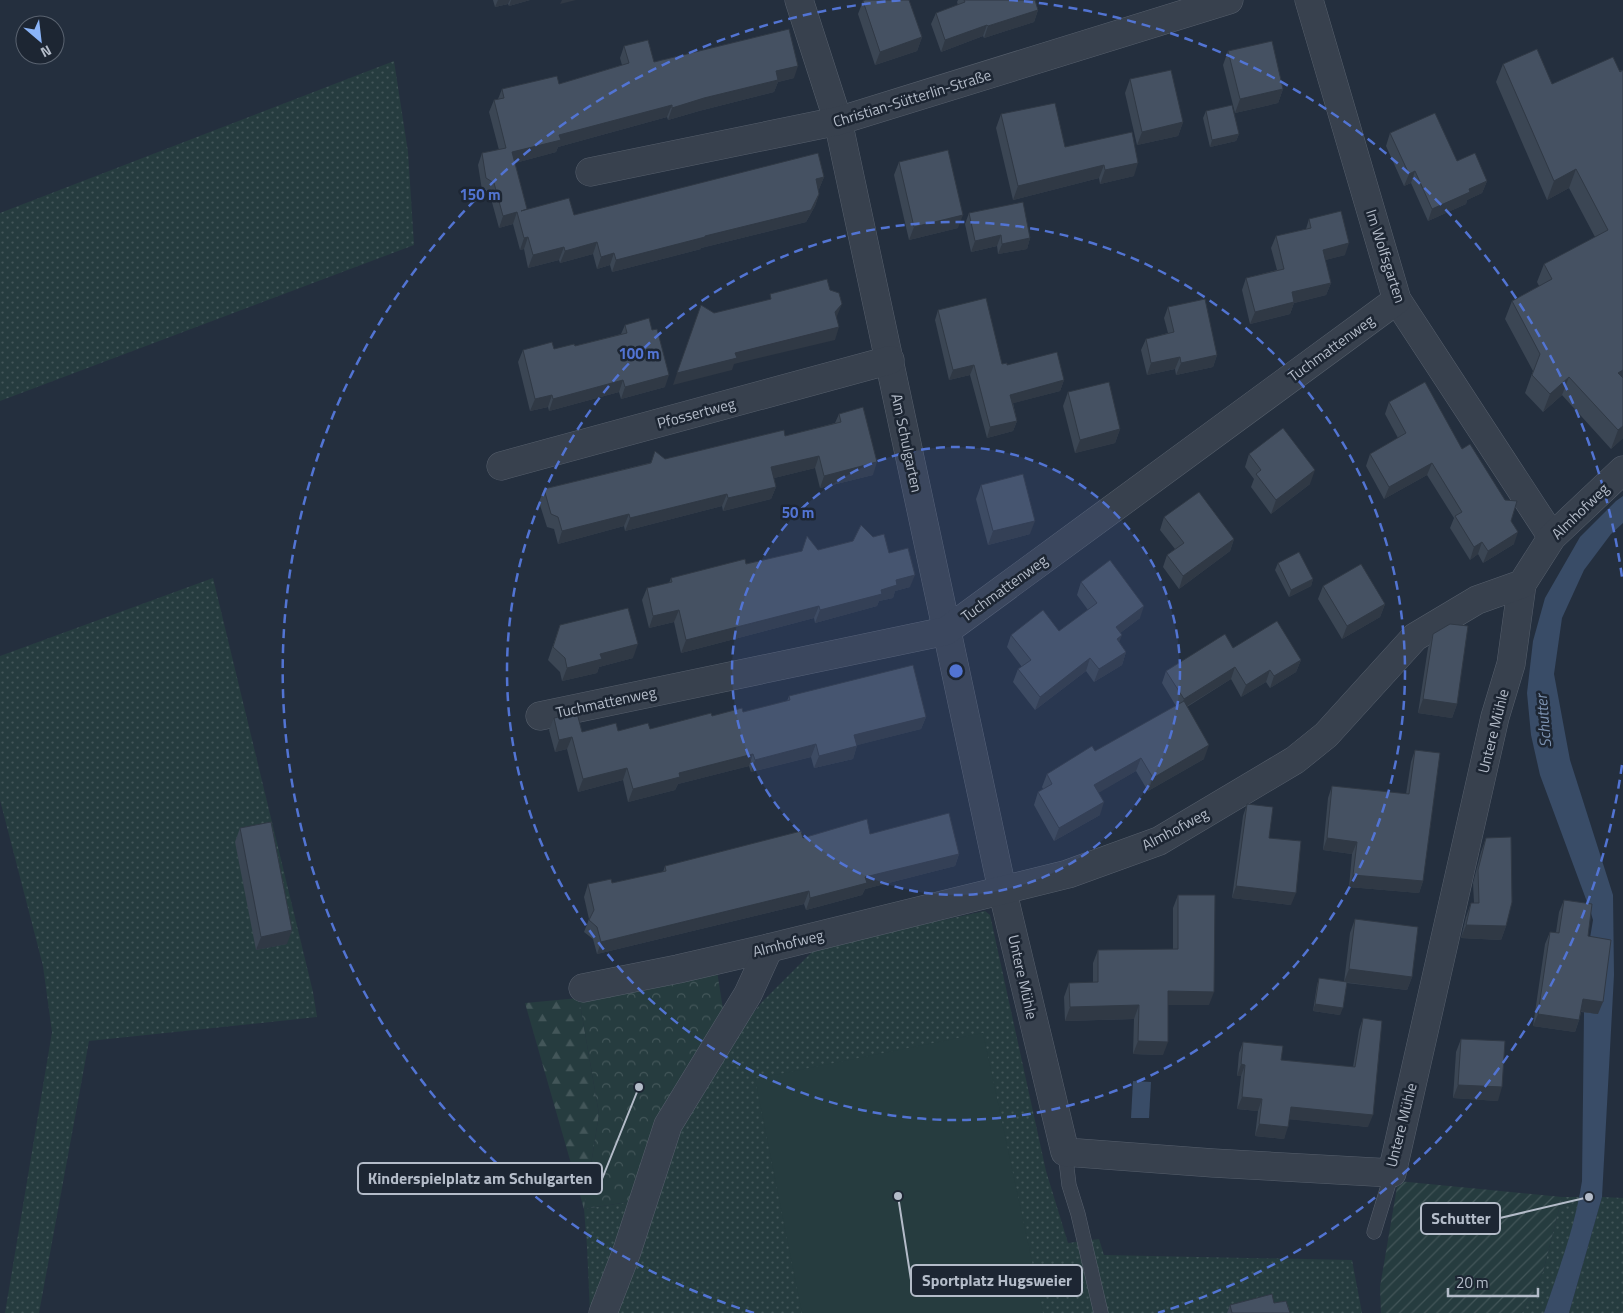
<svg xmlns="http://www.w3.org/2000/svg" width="1623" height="1313" viewBox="0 0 1623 1313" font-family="'Titillium Web',sans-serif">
	<defs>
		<pattern id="grass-dots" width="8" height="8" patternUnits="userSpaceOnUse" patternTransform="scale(1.25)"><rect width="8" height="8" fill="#263c3f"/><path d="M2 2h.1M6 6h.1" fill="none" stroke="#435659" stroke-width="1.8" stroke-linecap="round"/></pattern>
		<pattern id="forest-firs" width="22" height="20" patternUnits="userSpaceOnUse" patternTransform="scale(1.25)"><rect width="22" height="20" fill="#263c3f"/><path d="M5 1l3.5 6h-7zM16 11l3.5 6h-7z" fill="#435659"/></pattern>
		<pattern id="park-crowns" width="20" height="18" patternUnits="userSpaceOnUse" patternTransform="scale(1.25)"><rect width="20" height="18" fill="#263c3f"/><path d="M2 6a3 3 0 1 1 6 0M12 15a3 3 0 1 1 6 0" fill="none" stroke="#435659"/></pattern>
		<pattern id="garden-furrows" width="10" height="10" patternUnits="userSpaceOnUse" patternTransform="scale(1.25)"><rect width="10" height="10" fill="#263c3f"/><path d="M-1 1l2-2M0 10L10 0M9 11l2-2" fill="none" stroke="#435659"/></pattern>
	</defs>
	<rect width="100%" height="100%" fill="#242f3e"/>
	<g fill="url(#grass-dots)">
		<polygon points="394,61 408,152 414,245 0,401 0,213"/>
		<polygon points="213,578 313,992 317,1017 89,1041 39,1313 5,1313 52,1032 43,966 0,800 0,656"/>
		<polygon points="985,911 990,915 1046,1171 1068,1243 1099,1239 1104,1255 1352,1260 1362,1313 612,1313 676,1121 718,1057 762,1002 817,947"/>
		<polygon points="1562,1197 1580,1197 1570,1241 1544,1313 1522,1313 1543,1272"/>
		<polygon points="1602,1197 1623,1198 1623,1313 1569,1313"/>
		<polygon points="634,1201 590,1313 587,1246 584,1209"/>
	</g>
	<polygon fill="url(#forest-firs)" points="579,998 599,1114 584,1209 525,1003"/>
	<polygon fill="url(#park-crowns)" points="717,971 723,1009 634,1201 584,1209 599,1114 579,998"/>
	<polygon fill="url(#garden-furrows)" points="1398,1181 1562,1197 1543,1272 1522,1313 1381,1313 1380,1287"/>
	<polygon fill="#263c3f" points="983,1033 1043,1313 802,1313 755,1079"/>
	<g fill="#394c67">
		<path d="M1623 496V523L1611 534 1584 570 1562 618 1554 674 1570 760 1613 895 1614 975 1602 1197 1569 1313H1544C1559 1269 1575 1227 1582 1181L1584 1012 1598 1014 1588 950 1593 920 1590 910 1540 775 1531 735 1527 693 1533 641 1545 598 1580 537 1616 501Z"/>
		<polygon points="1133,1081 1151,1082 1149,1118 1131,1118"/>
	</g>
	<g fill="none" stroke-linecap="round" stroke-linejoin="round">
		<defs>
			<g id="service">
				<polyline points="1065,1152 1069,1185 1078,1214 1101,1313"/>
				<polyline points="1374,1232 1392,1173"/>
			</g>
			<g id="minor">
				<polyline points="799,0 838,121 1002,889 1065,1152 1213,1163 1392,1173 1495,717 1511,664 1522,584"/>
				<polyline points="1309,0 1397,300 1552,537"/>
				<polyline points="590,172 838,121 1229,0"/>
				<polyline points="501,466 890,360"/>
				<polyline points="540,716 946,631 1397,300"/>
				<polyline points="583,988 678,969 769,948 1068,874 1159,841 1295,760 1326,735 1415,637 1477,600 1522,584 1552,537 1623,470"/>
				<polyline points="603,1313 627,1251 668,1125 748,994 769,948"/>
			</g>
		</defs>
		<use href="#service" stroke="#565f6c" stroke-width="15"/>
		<use href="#minor" stroke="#565f6c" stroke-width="29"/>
		<use href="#service" stroke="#38414e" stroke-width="14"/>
		<use href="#minor" stroke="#38414e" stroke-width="28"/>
	</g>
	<g fill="#3b4654">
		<polygon points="493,0 530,0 509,6 508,4 495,7"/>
		<polygon points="958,0 1035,0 1038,10 1034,22 984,38 983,36 941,52 931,24 936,13 958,5 957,2"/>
		<polygon points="863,1 922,37 917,51 875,65 858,14"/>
		<polygon points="624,46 654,62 794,78 778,82 774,92 699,111 668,120 667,117 558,147 556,152 515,163 527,209 574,215 824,177 819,189 818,189 819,194 815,206 806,222 701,248 701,249 612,272 610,265 597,269 593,254 560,263 559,260 528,268 524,249 520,250 513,224 499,228 490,195 482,190 478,165 482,153 499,150 489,112 494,100 498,99 502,89 559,84 622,65 620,58"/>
		<polygon points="1228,51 1283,89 1278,103 1235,113 1223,65"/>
		<polygon points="1503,64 1552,84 1623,70 1623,438 1611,449 1562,395 1543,412 1525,393 1533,371 1505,319 1512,301 1539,286 1537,282 1544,264 1595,237 1569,188 1547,200 1496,82"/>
		<polygon points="1130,79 1183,122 1178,136 1137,145 1125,93"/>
		<polygon points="1206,111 1239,134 1236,141 1210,147 1203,118"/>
		<polygon points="1001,114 1065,147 1134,176 1100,184 1099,178 1013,200 996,128"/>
		<polygon points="1390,133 1457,161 1487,181 1482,193 1467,200 1466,204 1428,221 1411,183 1404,186 1386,146"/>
		<polygon points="899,162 958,228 909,240 894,175"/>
		<polygon points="969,213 1030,238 1027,249 998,254 997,246 971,252 965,224"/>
		<polygon points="1309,219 1345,255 1325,260 1331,283 1326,295 1294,303 1290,314 1250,324 1242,290 1246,278 1277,270 1271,248 1276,236 1306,229"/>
		<polygon points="1168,307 1217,355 1213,367 1176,375 1175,369 1147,375 1141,350 1146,339 1168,333 1164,318"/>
		<polygon points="938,310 1002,364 1007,365 1064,380 1060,391 1013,403 1017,421 1013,431 987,438 970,375 949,380 935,320"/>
		<polygon points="625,325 665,387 621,399 619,392 549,411 548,407 530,411 518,362 523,350 554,349 575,346 621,334"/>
		<polygon points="1068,392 1120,429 1115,443 1075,453 1063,406"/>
		<polygon points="1389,402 1462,449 1511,521 1514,544 1483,563 1478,554 1470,560 1450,528 1454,518 1427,475 1384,499 1366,466 1370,454 1398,438 1385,414"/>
		<polygon points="839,414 873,475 820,488 815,468 774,478 776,487 771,499 723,511 722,506 625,531 624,526 558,544 554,529 547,527 539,502 544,489 665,459 785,436 835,423"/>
		<polygon points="1249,454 1310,484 1271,514 1251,487 1254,479 1245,467"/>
		<polygon points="981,485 1030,534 988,545 976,499"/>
		<polygon points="1164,517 1234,539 1230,551 1179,589 1163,567 1167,555 1175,549 1160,530"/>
		<polygon points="853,541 889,553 910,587 895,591 893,598 879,601 877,606 815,623 814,618 681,653 674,622 649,628 642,600 647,588 669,583 671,578 818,550"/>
		<polygon points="1278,563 1313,579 1311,586 1289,597 1275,570"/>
		<polygon points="1081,582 1140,618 1120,633 1119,642 1126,652 1122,665 1094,682 1086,671 1035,710 1013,682 1018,669 1022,667 1007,647 1011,635 1059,631 1088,610 1077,595"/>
		<polygon points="1323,586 1385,604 1380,617 1342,639 1318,599"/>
		<polygon points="560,625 633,658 599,667 597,673 562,681 560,672 548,660"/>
		<polygon points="1433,634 1457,704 1452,718 1418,713 1428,648"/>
		<polygon points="1233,648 1301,660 1296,672 1270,688 1266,682 1241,697 1231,679 1187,707 1204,759 1148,791 1136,771 1099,792 1100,815 1054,841 1034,805 1038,792 1043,789 1042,787 1047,774 1095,751 1176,706 1162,683 1166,671"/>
		<polygon points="789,696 926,717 921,729 857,745 853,759 814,768 811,757 751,772 749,766 678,784 675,790 628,802 623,780 578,792 567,749 555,752 549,730 554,718 582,732 650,729 712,716 743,712 787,701"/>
		<polygon points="1415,750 1423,881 1419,893 1349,887 1352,854 1323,850 1328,798 1332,786 1406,794 1411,762"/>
		<polygon points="1247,804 1269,838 1291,905 1232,898 1243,816"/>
		<polygon points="240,828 287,944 256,950 235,842"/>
		<polygon points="870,834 959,854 955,866 865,889 862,895 806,910 804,904 597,954 593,939 584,932 589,919 584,897 588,884 612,883 663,872 665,866 803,838"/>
		<polygon points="1486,838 1506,926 1501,940 1461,938 1466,917 1471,903 1474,903 1473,883 1481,852"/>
		<polygon points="1178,895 1209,1005 1168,1005 1163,1055 1133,1054 1134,1019 1065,1021 1064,997 1069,983 1093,983 1093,963 1098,950 1173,949 1173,908"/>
		<polygon points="1564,900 1588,936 1598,1014 1581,1012 1579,1020 1575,1032 1533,1026 1545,944 1550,932 1556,932 1559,912"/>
		<polygon points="1355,919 1412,977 1407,990 1347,983 1340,1015 1313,1011 1317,985 1319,978 1344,982 1350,933"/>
		<polygon points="1363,1018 1368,1127 1289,1119 1284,1139 1255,1136 1258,1111 1237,1109 1241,1076 1237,1076 1239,1053 1243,1042 1281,1060 1353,1067 1359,1030"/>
		<polygon points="1461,1039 1498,1101 1453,1098 1456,1052"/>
		<polygon points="1274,1303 1290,1313 1227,1313 1230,1305"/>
	</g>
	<g fill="#303945">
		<polygon points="498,0 510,0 508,4 495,7"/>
		<polygon points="511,0 530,0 509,6"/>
		<polygon points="562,0 576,0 560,4"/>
		<polygon points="1038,10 1034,22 984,38 988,26"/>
		<polygon points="987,25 983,36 941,52 945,40"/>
		<polygon points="922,37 917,51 875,65 880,52"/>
		<polygon points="798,66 794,78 778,82 774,92 699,111 668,120 672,108 776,71"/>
		<polygon points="1283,89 1278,103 1235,113 1240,99"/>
		<polygon points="672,105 667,117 558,147 556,152 508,165 512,152 559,135"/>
		<polygon points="1183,122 1178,136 1137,145 1142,132"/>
		<polygon points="1239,134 1236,141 1210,147 1212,140"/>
		<polygon points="1138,163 1134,176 1100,184 1105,170"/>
		<polygon points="1104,165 1099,178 1013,200 1018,186"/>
		<polygon points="1576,169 1569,188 1547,200 1554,181"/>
		<polygon points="1415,171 1411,183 1404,186 1409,174"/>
		<polygon points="824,177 819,189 812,191 816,179"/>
		<polygon points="1487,181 1482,193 1467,200 1466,204 1428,221 1432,209 1469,189"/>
		<polygon points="819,194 815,206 806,222 701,248 701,249 612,272 616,260 705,236"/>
		<polygon points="517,212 513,224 499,228 503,216"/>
		<polygon points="963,215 958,228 909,240 914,227"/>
		<polygon points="1001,235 997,246 971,252 975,241"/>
		<polygon points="528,237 524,249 520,250 524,238"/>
		<polygon points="1030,238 1027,249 998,254 1002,244"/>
		<polygon points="597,242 593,254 560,263 565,251"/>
		<polygon points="1349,243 1345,255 1318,262 1323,250"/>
		<polygon points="564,247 559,260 528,268 533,255"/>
		<polygon points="614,253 610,265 597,269 601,257"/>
		<polygon points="1331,283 1326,295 1294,303 1290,314 1250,324 1255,312 1292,292"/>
		<polygon points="842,304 837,316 831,325 835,312"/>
		<polygon points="839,327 835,340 734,364 732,370 673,385 677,373 735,353"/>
		<polygon points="1217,355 1213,367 1176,375 1181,363"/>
		<polygon points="1180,357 1175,369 1147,375 1151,363"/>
		<polygon points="974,365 970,375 949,380 953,370"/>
		<polygon points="1623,370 1623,385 1618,373"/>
		<polygon points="669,375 665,387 621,399 625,387"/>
		<polygon points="1569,377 1562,395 1543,412 1550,394"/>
		<polygon points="623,380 619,392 549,411 553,399"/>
		<polygon points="1064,380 1060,391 1007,405 1010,395"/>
		<polygon points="552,395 548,407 530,411 535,399"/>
		<polygon points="1017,421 1013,431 987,438 990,427"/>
		<polygon points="1623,426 1623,438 1611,449 1618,430"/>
		<polygon points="1120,429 1115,443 1075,453 1080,440"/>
		<polygon points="819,456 815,468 766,480 771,467"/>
		<polygon points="877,462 873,475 820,488 824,476"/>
		<polygon points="1432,463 1427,475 1384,499 1389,487"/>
		<polygon points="1315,470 1310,484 1271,514 1276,500"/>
		<polygon points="776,487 771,499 723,511 728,498"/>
		<polygon points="727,494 722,506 625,531 630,518"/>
		<polygon points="629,514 624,526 558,544 562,531"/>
		<polygon points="1035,521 1030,534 988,545 993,531"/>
		<polygon points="1518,532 1514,544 1483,563 1488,551"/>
		<polygon points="1234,539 1230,551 1179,589 1183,576"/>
		<polygon points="1482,542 1478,554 1470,560 1474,547"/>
		<polygon points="915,575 910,587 895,591 893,598 879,601 877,606 815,623 820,610 881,590 896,580"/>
		<polygon points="1313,579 1311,586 1289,597 1291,590"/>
		<polygon points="1385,604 1380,617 1342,639 1347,626"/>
		<polygon points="819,606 814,618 681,653 686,640"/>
		<polygon points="1144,606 1140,618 1111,640 1116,627"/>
		<polygon points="679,610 674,622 649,628 653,616"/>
		<polygon points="1122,635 1117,648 1117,639"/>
		<polygon points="638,644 633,658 599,667 597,673 562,681 567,668 600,654"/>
		<polygon points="1126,652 1122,665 1094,682 1099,669"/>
		<polygon points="1090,658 1086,671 1035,710 1040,697"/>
		<polygon points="1301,660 1296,672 1270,688 1274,676"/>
		<polygon points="1235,667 1231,679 1179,711 1184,699"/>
		<polygon points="1270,670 1266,682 1241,697 1246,685"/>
		<polygon points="1423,699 1457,704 1452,718 1418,713"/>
		<polygon points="926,717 921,729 850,747 854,735"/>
		<polygon points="572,737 567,749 555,752 559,740"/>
		<polygon points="816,744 811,757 751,772 755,760"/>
		<polygon points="1209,745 1204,759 1148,791 1153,778"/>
		<polygon points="857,746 853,759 814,768 819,756"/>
		<polygon points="753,754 749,766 678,784 675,790 628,802 633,789 679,773"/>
		<polygon points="1141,758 1136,771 1090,798 1094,785"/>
		<polygon points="627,768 623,780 578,792 583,779"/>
		<polygon points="1104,802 1100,815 1054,841 1059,828"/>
		<polygon points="1327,838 1357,842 1352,854 1323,850"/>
		<polygon points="959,854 955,866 865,889 862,895 806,910 810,898 865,877"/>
		<polygon points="1353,875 1423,881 1419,893 1349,887"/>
		<polygon points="1236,886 1296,893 1291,905 1232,898"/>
		<polygon points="809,891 804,904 597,954 601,942"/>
		<polygon points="1466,925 1506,926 1501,940 1461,938"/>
		<polygon points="292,930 287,944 256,950 261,937"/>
		<polygon points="1349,969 1412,977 1407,990 1344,982"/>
		<polygon points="1168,991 1214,992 1209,1005 1163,1005"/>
		<polygon points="1583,999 1603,1002 1598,1014 1578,1011"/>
		<polygon points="1315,1004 1343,1008 1340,1015 1313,1011"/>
		<polygon points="1139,1005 1134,1019 1065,1021 1070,1007"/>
		<polygon points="1538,1014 1579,1020 1575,1032 1533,1026"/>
		<polygon points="1138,1041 1168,1042 1163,1055 1133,1054"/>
		<polygon points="1241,1064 1245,1065 1241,1076 1237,1076"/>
		<polygon points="1458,1085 1502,1087 1498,1101 1453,1098"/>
		<polygon points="1242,1097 1262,1099 1258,1111 1237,1109"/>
		<polygon points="1291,1107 1373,1115 1368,1127 1286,1119"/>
		<polygon points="1259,1124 1288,1127 1284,1139 1255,1136"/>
	</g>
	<g fill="#455162" stroke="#303945">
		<polygon points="865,0 909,0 922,37 880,52 863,1"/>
		<polygon points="964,0 1035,0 1038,10 988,26 987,25 945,40 936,13 965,2"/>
		<polygon points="789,29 798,66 776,71 778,80 704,98 672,108 672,105 559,135 561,140 512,152 527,209 521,211 569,198 574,215 818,153 824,177 816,179 819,194 811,210 705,236 705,237 616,260 614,253 601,257 597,242 565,251 564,247 533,255 528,237 524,238 517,212 503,216 494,183 486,178 482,153 506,148 494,100 504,98 502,89 557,76 559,84 629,63 624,46 648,40 654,62"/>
		<polygon points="1272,41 1283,89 1240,99 1228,51"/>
		<polygon points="1537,49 1552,84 1613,57 1620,72 1623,70 1623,370 1618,373 1623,378 1623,426 1618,430 1569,377 1550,394 1532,375 1540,354 1512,301 1552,279 1544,264 1608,230 1576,169 1554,181 1503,64"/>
		<polygon points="1171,70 1183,122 1142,132 1130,79"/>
		<polygon points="1055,103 1065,147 1132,132 1138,163 1105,170 1104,165 1018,186 1001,114"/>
		<polygon points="1232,105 1239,134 1212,140 1206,111"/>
		<polygon points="1435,113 1457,161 1475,153 1487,181 1469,189 1470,192 1432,209 1415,171 1409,174 1390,133"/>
		<polygon points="948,150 963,215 914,227 899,162"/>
		<polygon points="1023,202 1030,238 1002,244 1001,235 975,241 969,213"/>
		<polygon points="1341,211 1349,243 1323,250 1331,283 1292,292 1294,302 1255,312 1246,278 1284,269 1276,236 1311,228 1309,219"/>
		<polygon points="827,279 830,290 839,293 842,304 835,312 839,327 735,353 737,358 677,373 701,305 714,313 771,299 770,294"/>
		<polygon points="986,298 1002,364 1007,363 1007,365 1057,352 1064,380 1010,395 1017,421 990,427 974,365 953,370 938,310"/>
		<polygon points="1205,299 1217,355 1181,363 1180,357 1151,363 1146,339 1174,332 1168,307"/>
		<polygon points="649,318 652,330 657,329 669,375 625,387 623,380 553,399 552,395 535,399 523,350 552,342 554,349 574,344 575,346 627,333 625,325"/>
		<polygon points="1109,382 1120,429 1080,440 1068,392"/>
		<polygon points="1425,382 1462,449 1470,444 1505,500 1517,501 1511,521 1518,532 1488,551 1482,542 1474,547 1455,516 1462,512 1432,463 1389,487 1370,454 1406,433 1389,402"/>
		<polygon points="863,407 877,462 824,476 819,456 771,467 776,487 728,498 727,494 630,518 629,514 562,531 558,517 551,514 544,489 651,463 655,451 665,459 784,430 785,436 841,422 839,414"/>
		<polygon points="1283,428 1315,470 1276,500 1256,474 1261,470 1249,454"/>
		<polygon points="1023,474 1035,521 993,531 981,485"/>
		<polygon points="1199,492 1234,539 1183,576 1167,555 1184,543 1164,517"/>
		<polygon points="861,525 873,537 884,534 889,553 908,548 915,575 896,580 897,585 881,590 882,594 820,610 819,606 686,640 679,610 653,616 647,588 672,582 671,578 745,559 746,564 802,551 807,536 818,550 853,541"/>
		<polygon points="1299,552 1313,579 1291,590 1278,563"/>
		<polygon points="1110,560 1144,606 1116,627 1122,635 1117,639 1126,652 1099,669 1090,658 1040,697 1018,669 1031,660 1011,635 1043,610 1059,631 1097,603 1081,582"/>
		<polygon points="1361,564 1385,604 1347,626 1323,586"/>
		<polygon points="628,608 638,644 600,654 602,659 567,668 565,658 553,647 560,625"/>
		<polygon points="1277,621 1301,660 1274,676 1270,670 1246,685 1235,667 1184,699 1166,671 1225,634 1233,648"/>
		<polygon points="1450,624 1468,626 1457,704 1423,699 1433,634"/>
		<polygon points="913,665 926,717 854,735 857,746 819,756 816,744 755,760 753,754 679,773 680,777 633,789 627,768 583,779 572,737 559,740 554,718 577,713 582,732 616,723 618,731 648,723 650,729 711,713 712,716 742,708 743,712 790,700 789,696"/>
		<polygon points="1184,701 1209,745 1153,778 1141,758 1094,785 1104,802 1059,828 1038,792 1052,784 1047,774 1092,746 1095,751"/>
		<polygon points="1415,750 1440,753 1423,881 1353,875 1357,842 1327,838 1332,786 1409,794"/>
		<polygon points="1247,804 1273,807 1269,838 1301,841 1296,893 1236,886"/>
		<polygon points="949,813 959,854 865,877 867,883 810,898 809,891 601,942 597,927 589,920 594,910 588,884 611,879 612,883 666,871 665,866 801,831 803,838 867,819 870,834"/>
		<polygon points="271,822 292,930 261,937 240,828"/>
		<polygon points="1511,837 1512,902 1506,926 1466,925 1471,903 1479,903 1478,870 1486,838"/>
		<polygon points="1178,895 1215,895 1214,992 1168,991 1168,1042 1138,1041 1139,1005 1070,1007 1069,983 1098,982 1098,950 1178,949"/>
		<polygon points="1564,900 1592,904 1588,936 1611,940 1603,1002 1583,999 1579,1020 1538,1014 1550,932 1559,933"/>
		<polygon points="1355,919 1418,927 1412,977 1349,969"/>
		<polygon points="1319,978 1347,982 1343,1008 1315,1004"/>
		<polygon points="1363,1018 1382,1021 1373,1115 1291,1107 1288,1127 1259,1124 1262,1099 1242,1097 1245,1065 1241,1064 1243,1042 1283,1046 1281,1060 1355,1067"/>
		<polygon points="1461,1039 1505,1041 1502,1087 1458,1085"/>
		<polygon points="1272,1294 1274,1303 1286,1301 1290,1313 1232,1313 1230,1305"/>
	</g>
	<circle cx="956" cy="671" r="224" fill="#5274d3" fill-opacity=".12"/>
	<g fill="none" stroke="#5274d3" stroke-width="2.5" stroke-dasharray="9 6">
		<circle cx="956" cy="671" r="224"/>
		<circle cx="956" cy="671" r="449"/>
		<path d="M1622 765A673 673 0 0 1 1158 1313M754 1313A673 673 0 0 1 903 0M1009 0A673 673 0 0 1 1622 577"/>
	</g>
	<g text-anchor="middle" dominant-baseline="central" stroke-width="5" stroke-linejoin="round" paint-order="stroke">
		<g font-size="15" fill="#b4bcc9" stroke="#1d2633">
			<text transform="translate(912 98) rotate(-17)">Christian-Sütterlin-Straße</text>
			<text transform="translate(1386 256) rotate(72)">Im Wolfsgarten</text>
			<text transform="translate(1331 348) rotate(-36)">Tuchmattenweg</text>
			<text transform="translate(696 413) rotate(-15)">Pfossertweg</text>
			<text transform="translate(907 443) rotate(78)">Am Schulgarten</text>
			<text transform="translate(1580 511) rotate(-44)">Almhofweg</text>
			<text transform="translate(1004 588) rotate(-36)">Tuchmattenweg</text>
			<text transform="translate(606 702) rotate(-12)">Tuchmattenweg</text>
			<text transform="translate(1493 731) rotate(-76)">Untere Mühle</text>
			<text transform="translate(1175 829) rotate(-28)">Almhofweg</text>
			<text transform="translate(788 943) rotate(-14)">Almhofweg</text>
			<text transform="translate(1023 977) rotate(77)">Untere Mühle</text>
			<text transform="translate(1401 1125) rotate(-76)">Untere Mühle</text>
		</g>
		<g font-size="16" font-style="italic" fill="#7c92b1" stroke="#1d2633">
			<text transform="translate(1543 721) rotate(-95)">Schutter</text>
		</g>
	</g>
	<circle cx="956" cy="671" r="8" fill="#5274d3" stroke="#1d2633" stroke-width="2.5"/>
	<g font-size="15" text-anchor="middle" font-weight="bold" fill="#5274d3" stroke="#1d2633" stroke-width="5" stroke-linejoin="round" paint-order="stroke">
		<text x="480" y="200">150 m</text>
		<text x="639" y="359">100 m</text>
		<text x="798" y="518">50 m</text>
	</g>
	<path fill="none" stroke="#b4bcc9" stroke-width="2" d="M639 1087L602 1179M1589 1197L1500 1218M898 1196L911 1280"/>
	<g fill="#b4bcc9" stroke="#1d2633" stroke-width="2">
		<circle cx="639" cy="1087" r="5"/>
		<circle cx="1589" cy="1197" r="5"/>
		<circle cx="898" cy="1196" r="5"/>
	</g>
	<g fill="#1d2633" stroke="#b4bcc9" stroke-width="2">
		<rect x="358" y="1163" width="244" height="31" rx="5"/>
		<rect x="1421" y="1203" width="79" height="31" rx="5"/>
		<rect x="911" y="1265" width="171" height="31" rx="5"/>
	</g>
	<g font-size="16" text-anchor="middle" font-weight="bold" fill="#b4bcc9">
		<text x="480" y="1184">Kinderspielplatz am Schulgarten</text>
		<text x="1461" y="1224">Schutter</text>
		<text x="997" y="1286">Sportplatz Hugsweier</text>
	</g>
	<g transform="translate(40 40) rotate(152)"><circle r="24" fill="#1d2633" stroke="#59626f"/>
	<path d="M0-4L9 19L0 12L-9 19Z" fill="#8ab4f8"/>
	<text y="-8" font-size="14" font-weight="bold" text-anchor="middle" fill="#b4bcc9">N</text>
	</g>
	<path d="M1448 1288v8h90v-8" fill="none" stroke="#b4bcc9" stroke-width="2.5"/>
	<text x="1456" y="1288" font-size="15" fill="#b4bcc9" stroke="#1d2633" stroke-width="4" paint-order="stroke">20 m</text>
</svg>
